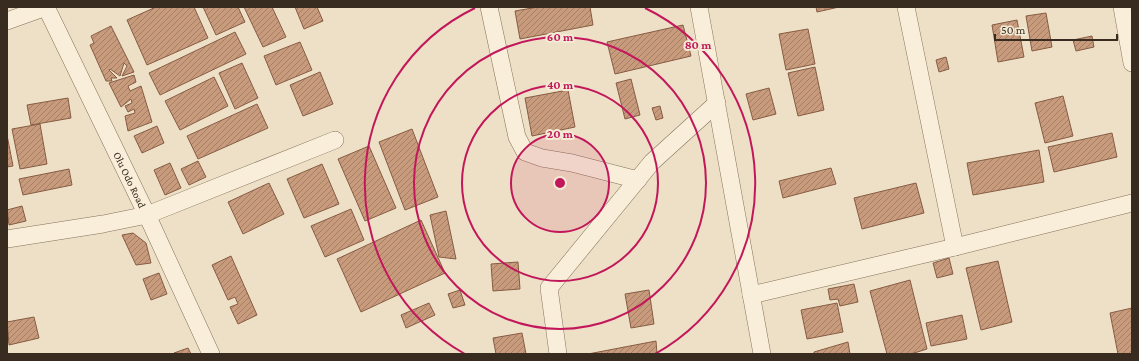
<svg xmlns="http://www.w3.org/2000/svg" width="1139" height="361" viewBox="0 0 1139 361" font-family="'Crimson Pro',serif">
	<defs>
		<pattern id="building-hatch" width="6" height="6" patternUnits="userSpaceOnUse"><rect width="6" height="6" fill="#c99b7d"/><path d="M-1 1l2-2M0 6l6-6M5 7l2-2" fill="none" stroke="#a47f66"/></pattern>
	</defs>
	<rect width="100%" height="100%" fill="#ede0c6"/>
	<g fill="url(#building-hatch)" stroke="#865c43">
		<polygon points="156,7 194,7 208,38 147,65 127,20"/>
		<polygon points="203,7 238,7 245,22 216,35"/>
		<polygon points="244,7 272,7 286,37 263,47"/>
		<polygon points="295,7 317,7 323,21 304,29"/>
		<polygon points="538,7 590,7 593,25 520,39 515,11"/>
		<polygon points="816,7 839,7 817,12"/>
		<polygon points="1046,13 1052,47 1032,51 1026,16"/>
		<polygon points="1017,20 1024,57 998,62 992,25"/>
		<polygon points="683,25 691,56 615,74 607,42"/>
		<polygon points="111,26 134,72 122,76 127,66 124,63 120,76 110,69 109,70 117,78 111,78 112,81 106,81 90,45 94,43 91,36"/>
		<polygon points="808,29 815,64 786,70 779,34"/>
		<polygon points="235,32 246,54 160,95 149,73"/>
		<polygon points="1092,36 1094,47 1076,51 1073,40"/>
		<polygon points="300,42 312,70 276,85 264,56"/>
		<polygon points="946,57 949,69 939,72 936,60"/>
		<polygon points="242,63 258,98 235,109 219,73"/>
		<polygon points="815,67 824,110 798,116 788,73"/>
		<polygon points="320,72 333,104 303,116 290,85"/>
		<polygon points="134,75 136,82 128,86 130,91 141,86 152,122 128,131 125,116 135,113 134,109 128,112 125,106 132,103 131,99 121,107 109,83"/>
		<polygon points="214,77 228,106 180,130 165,101"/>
		<polygon points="631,79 640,115 625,119 616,83"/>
		<polygon points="769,88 776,114 753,120 746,94"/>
		<polygon points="568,90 575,127 532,136 525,98"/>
		<polygon points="1063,96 1073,136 1045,143 1035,103"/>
		<polygon points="68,98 71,118 31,125 27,105"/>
		<polygon points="257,104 268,128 198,159 187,136"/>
		<polygon points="660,106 663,118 656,120 652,108"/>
		<polygon points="40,124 47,164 20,169 12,129"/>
		<polygon points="157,126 164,143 142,153 134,136"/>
		<polygon points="412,129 438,197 405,210 379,142"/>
		<polygon points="1112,133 1117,157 1054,172 1048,147"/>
		<polygon points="7,135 13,166 7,167"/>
		<polygon points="369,146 396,208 365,221 338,159"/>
		<polygon points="1039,150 1044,182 973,195 967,163"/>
		<polygon points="198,161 206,177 189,185 181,169"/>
		<polygon points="170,163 181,188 165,195 154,170"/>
		<polygon points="322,164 339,204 304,218 287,179"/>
		<polygon points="831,168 836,184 783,198 779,181"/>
		<polygon points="69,169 72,185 23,195 19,179"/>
		<polygon points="269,183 284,214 243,234 228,202"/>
		<polygon points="916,183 924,213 862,229 854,198"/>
		<polygon points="22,206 26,221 9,225 7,210"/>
		<polygon points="351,209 364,240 325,257 311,226"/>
		<polygon points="446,211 456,259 439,257 430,215"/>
		<polygon points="421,220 445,273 361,312 337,259"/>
		<polygon points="133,233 146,243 151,263 136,265 122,235"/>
		<polygon points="231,256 257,315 238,324 230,307 238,304 235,297 228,300 212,265"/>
		<polygon points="949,258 953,274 937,278 933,263"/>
		<polygon points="998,261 1012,322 981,330 966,268"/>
		<polygon points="518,262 520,289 493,291 491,264"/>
		<polygon points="159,273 167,294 151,300 143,279"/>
		<polygon points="910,280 927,349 911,354 887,354 870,291"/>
		<polygon points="854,284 858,302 840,306 838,299 830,300 828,289"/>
		<polygon points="460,290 465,305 453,308 448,294"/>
		<polygon points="649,290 654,324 631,328 625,294"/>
		<polygon points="429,303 435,315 406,328 401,315"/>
		<polygon points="837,303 843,332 807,339 801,310"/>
		<polygon points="1132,308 1132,354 1118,354 1110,313"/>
		<polygon points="962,315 967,339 931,346 926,323"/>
		<polygon points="34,317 39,338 9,345 7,322"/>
		<polygon points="522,333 526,354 496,354 493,338"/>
		<polygon points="656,341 657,354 588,354"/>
		<polygon points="848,342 850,354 814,354 814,352"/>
		<polygon points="188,348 191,354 174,353"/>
	</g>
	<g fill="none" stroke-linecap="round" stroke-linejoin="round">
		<defs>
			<g id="minor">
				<path id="s1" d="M46 7 147 215 211 354"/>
				<polyline points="489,7 517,137 525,152 542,158 572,163 638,180"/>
				<polyline points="699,7 762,354"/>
				<polyline points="906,7 955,247"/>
				<polyline points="1122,7 1132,63"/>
				<polyline points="7,21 46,7"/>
				<polyline points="7,239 103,224 147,215 335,140"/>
				<polyline points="751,295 955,247 1132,203"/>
				<polyline points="558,354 549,288 652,162 717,103"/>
			</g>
		</defs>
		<use href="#minor" stroke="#87725c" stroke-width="18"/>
		<use href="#minor" stroke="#f8eed9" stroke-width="17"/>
	</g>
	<circle cx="560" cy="183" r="49" fill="#c2185b" fill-opacity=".12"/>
	<g fill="none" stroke="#c2185b" stroke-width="2">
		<circle cx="560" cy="183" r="49"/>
		<circle cx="560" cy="183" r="98"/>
		<circle cx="560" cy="183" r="146"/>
		<path d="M465 354A195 195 0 0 1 475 8M645 8A195 195 0 0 1 655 354"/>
	</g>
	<g text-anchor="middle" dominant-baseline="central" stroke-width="4" stroke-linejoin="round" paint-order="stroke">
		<g font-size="11" fill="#382b1f" stroke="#f4ebd5">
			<text stroke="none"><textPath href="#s1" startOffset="192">Olu Odo Road</textPath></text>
		</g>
	</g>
	<circle cx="560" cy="183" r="6" fill="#c2185b" stroke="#f4ebd5" stroke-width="2"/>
	<g font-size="12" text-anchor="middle" font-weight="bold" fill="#c2185b" stroke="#f4ebd5" stroke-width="4" stroke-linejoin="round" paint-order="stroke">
		<text x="560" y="41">60 m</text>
		<text x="698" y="49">80 m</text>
		<text x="560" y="89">40 m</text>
		<text x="560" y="138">20 m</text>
	</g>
	<rect width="1139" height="361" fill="none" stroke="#382b1f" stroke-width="16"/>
	<path d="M995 34v6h122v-6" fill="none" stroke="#382b1f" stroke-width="2"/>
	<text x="1001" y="34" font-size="12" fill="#382b1f" stroke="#f4ebd5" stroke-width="3" paint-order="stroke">50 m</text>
</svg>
